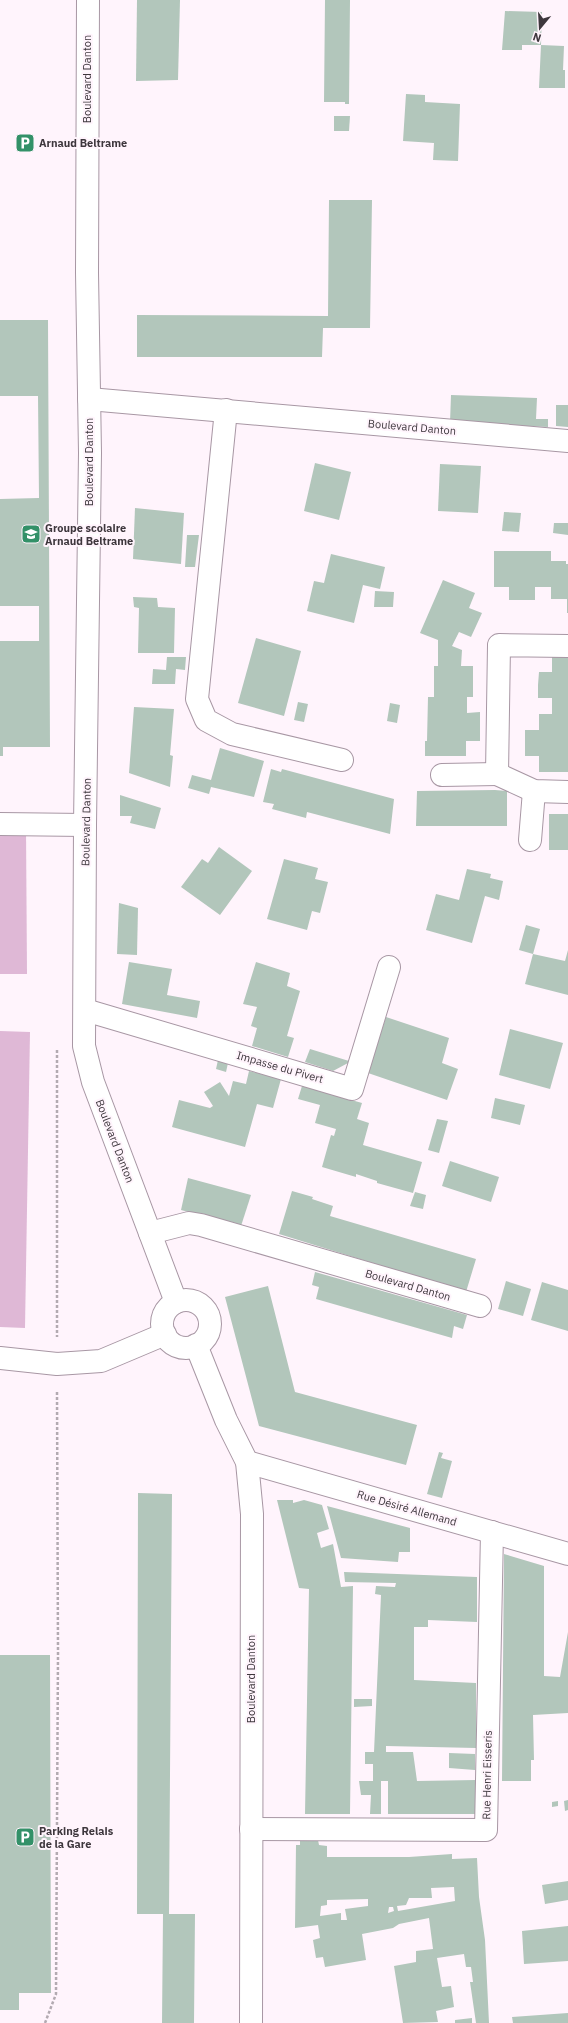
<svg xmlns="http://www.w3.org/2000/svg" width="568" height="2023" viewBox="0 0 568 2023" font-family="'IBM Plex Sans',sans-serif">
	<rect width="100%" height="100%" fill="#fff4fc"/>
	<g fill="#dfb8d6">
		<polygon points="0,828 26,828 27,974 0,974"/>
		<polygon points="0,1031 30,1032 25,1328 0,1327"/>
	</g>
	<g fill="#b2c6bb" fill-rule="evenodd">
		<polygon points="137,0 180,0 178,80 136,81"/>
		<polygon points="325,0 350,0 349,104 345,104 345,102 324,102"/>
		<polygon points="505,11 542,12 541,45 522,45 522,50 502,50"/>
		<polygon points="541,45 564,46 563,70 565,70 565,88 539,88"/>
		<polygon points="406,94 425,95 425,102 460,104 458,161 433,160 434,143 403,141"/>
		<polygon points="334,116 350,116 349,131 334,131"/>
		<polygon points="329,200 372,200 370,328 323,328 322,357 137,357 137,315 328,316"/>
		<polygon points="0,320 48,320 50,747 3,747 3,756 0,756 0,641 39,641 39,606 0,606 0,499 39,498 38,396 0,396"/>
		<polygon points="451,395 537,398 536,419 548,419 548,427 450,423"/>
		<polygon points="556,405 568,405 568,427 556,426"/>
		<polygon points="315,463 351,472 339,520 304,511"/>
		<polygon points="440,464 481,466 478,513 438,511"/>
		<polygon points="135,508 184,513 181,564 133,559"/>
		<polygon points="504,512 521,513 519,532 502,531"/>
		<polygon points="554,523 568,523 568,535 553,533"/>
		<polygon points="187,535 199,535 195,567 185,567"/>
		<polygon points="494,551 551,551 551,561 566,561 566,564 568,564 568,613 567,613 567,599 551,599 551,587 535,587 535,600 509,600 509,587 494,587"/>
		<polygon points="331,554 385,567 380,589 363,585 354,623 307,611 314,581 324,583"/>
		<polygon points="443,580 475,593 469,608 482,613 471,637 459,632 452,646 462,650 461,666 473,666 473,697 467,697 467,713 480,712 480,741 466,741 466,756 425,756 425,741 427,741 428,697 434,697 434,666 438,666 438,640 420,633"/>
		<polygon points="375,591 394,592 393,607 374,607"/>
		<polygon points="133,597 157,598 158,607 175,608 174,653 138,653 139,608 134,607"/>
		<polygon points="256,638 301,651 284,716 238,703"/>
		<polygon points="167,657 186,657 185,670 176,669 175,684 152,684 153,669 166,670"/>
		<polygon points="552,657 568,657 568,772 539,772 539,756 525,756 525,730 539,730 539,714 552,714 552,698 538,698 538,685 539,672 552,672"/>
		<polygon points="298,702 308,704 304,722 294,720"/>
		<polygon points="390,703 400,705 397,723 387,721"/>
		<polygon points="134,707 174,709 170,755 173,756 170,787 129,773"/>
		<polygon points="220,748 264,761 254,797 211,787 209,794 188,788 192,775 211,780"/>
		<polygon points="271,769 281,772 282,769 394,799 390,834 307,812 306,818 272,809 274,804 263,802"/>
		<polygon points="495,790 507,791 507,826 416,826 417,791"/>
		<polygon points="120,795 161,808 155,829 130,823 132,816 120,816"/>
		<rect x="549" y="814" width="19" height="36"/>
		<polygon points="219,847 252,871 220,915 181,887 202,859 208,863"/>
		<polygon points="284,859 318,868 315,879 328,882 320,913 312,911 307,930 267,919"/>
		<polygon points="467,869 491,874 490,878 503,881 499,900 485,896 472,943 426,930 436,894 459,900"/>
		<polygon points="119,903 138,908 137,955 117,954"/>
		<polygon points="526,925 540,929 533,954 565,961 568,950 568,995 525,984 533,954 519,950"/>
		<polygon points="129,962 172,969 167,995 200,1001 197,1018 122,1004"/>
		<polygon points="256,962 290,973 287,986 300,991 287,1036 294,1038 288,1057 252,1046 257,1028 251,1026 257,1007 243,1004"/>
		<polygon points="386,1017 449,1038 442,1063 458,1069 447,1100 368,1073"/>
		<polygon points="510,1029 563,1043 550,1089 499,1075"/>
		<polygon points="310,1049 349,1061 348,1063 333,1071 305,1062"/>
		<polygon points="218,1060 228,1063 226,1072 216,1069"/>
		<polygon points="249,1071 281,1079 273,1108 257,1104 245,1147 172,1127 179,1100 210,1108 213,1106 204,1092 220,1082 229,1096 233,1081 246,1084"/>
		<polygon points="302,1086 362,1103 357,1119 369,1123 363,1145 422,1162 413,1193 377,1183 377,1181 356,1174 356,1177 322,1167 331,1135 334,1136 336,1129 315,1123 320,1105 298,1099"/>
		<polygon points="495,1098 525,1105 520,1125 491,1118"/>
		<polygon points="437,1119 448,1121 439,1153 428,1150"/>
		<polygon points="450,1161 499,1177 491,1202 442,1186"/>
		<polygon points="188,1178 251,1195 241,1226 181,1210"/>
		<polygon points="292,1191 313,1197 312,1199 333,1206 330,1216 476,1259 466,1292 279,1234"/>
		<polygon points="415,1192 426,1195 423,1209 410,1206"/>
		<polygon points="315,1272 467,1315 463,1329 454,1326 452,1338 316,1299 319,1287 312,1285"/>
		<polygon points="506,1281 531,1289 523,1316 498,1309"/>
		<polygon points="542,1282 568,1290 568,1331 531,1320"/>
		<polygon points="268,1286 295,1392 417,1425 406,1465 259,1426 225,1297"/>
		<polygon points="439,1452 443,1453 441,1458 452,1461 442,1498 427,1494"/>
		<polygon points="138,1493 172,1494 169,1914 195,1914 194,2023 162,2023 163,1914 137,1914"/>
		<polygon points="277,1500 293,1500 293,1503 304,1500 322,1505 329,1529 317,1533 321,1548 333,1544 341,1587 353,1586 350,1814 305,1814 309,1589 299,1588"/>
		<polygon points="327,1506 410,1528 410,1552 399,1552 398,1562 341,1558"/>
		<polygon points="504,1554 544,1566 544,1676 560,1677 568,1632 568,1713 533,1715 534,1760 531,1760 531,1781 502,1781"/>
		<polygon points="344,1572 477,1577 477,1622 428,1620 428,1627 414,1627 414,1680 476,1683 476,1748 386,1746 386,1752 413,1752 417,1781 476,1780 476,1814 388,1814 388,1781 381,1781 381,1814 370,1814 371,1795 361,1795 359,1781 373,1781 373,1764 365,1764 365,1752 374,1752 381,1595 375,1594 376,1586 395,1587 396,1583 345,1582"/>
		<polygon points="0,1655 50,1655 51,1993 19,1993 19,2010 0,2010"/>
		<polygon points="354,1699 372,1699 372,1706 354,1707"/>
		<polygon points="449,1753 475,1754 475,1770 449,1768"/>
		<polygon points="568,1800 568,1810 565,1811 564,1801"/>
		<polygon points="558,1801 558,1806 552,1807 552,1802"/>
		<path d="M300 1840H318L319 1845 327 1846V1857H409L452 1854V1859L477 1858 479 1897 485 1940 489 2023H476L470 1982H473L471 1967H466L464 1954 437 1958 442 1987 451 1986 454 2007 436 2011 438 2022 403 2023 394 1966 416 1962V1951L433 1949 429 1918 399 1924 393 1928 362 1934 366 1960 325 1967 323 1957 316 1958 313 1940 320 1938 318 1925 295 1928 296 1845H300ZM454 1887 455 1901 398 1911 397 1906 406 1905 409 1898H432L431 1888ZM368 1899V1906L345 1909 347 1920H341V1913L320 1916 321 1906 327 1905V1900ZM389 1907H393L394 1911 388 1913Z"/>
		<polygon points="568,1881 568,1900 545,1904 542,1885"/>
		<polygon points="568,1926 568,1961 524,1964 522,1931"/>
		<polygon points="568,2013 568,2023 513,2023 512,2017"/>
		<polygon points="472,2018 472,2023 455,2023 455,2020"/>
	</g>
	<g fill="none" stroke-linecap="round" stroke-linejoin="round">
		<defs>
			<g id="minor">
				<polyline points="89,399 568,441"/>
				<polyline points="226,410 197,699 206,720 232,734 342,760"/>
				<polyline points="568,646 499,645 497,774 534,791 568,792"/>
				<polyline points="442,775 497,774"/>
				<polyline points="0,824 85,825"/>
				<polyline points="530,840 534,791"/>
				<polyline points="85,1010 352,1089 389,967"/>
				<polyline points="150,1233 189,1223 201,1225 480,1306"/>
				<polyline points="0,1358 57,1364 101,1361 165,1334"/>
				<polyline points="251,1829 486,1830 492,1532"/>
			</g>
			<g id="major">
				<polyline points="88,0 87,273 90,453 85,825 84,1046 93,1082 176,1302"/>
				<circle cx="186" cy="1324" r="24"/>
				<polyline points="196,1345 226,1420 247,1462 252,1514 251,2023"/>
				<polyline points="247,1462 568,1554"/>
			</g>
		</defs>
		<use href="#minor" stroke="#a897a4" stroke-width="24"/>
		<use href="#major" stroke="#a897a4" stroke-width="24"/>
		<g stroke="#b3aab1" stroke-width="2.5" stroke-dasharray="3 2" stroke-linecap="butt">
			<polyline points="57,1050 57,1337"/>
			<polyline points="45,2023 56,1994 58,1653 57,1390"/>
		</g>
		<use href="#minor" stroke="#fff" stroke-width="22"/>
		<use href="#major" stroke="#fff" stroke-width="22"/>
	</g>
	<defs>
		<symbol id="parking-square" viewBox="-11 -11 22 22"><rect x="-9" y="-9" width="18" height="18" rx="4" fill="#339168" stroke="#fff4fc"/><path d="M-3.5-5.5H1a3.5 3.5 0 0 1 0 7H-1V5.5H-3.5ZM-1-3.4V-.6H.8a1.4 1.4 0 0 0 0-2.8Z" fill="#fff"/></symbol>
		<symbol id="school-square" viewBox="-11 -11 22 22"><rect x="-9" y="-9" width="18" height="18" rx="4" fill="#339168" stroke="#fff4fc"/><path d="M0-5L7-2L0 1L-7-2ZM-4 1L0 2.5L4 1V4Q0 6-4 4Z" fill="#fff"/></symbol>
	</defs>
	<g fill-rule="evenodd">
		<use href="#parking-square" x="14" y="132" width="22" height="22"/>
		<use href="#school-square" x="20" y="523" width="22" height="22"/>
		<use href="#parking-square" x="14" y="1826" width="22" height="22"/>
	</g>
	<g text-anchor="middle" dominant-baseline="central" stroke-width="4" stroke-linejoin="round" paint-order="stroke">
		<g font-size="11" fill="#3e373d" stroke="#fff4fc">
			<text transform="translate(87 79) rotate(-90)">Boulevard Danton</text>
			<text transform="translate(412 427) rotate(5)">Boulevard Danton</text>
			<text transform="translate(89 462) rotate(-90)">Boulevard Danton</text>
			<text transform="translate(86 822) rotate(-89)">Boulevard Danton</text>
			<text transform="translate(280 1067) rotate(16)">Impasse du Pivert</text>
			<text transform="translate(115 1141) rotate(69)">Boulevard Danton</text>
			<text transform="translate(408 1285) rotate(16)">Boulevard Danton</text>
			<text transform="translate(407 1508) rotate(16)">Rue Désiré Allemand</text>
			<text transform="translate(251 1679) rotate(-90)">Boulevard Danton</text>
			<text transform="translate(487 1775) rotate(-89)">Rue Henri Eisseris</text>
		</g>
		<g font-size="11" font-weight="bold" fill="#3e373d" stroke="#fff4fc" text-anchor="start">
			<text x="39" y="143">Arnaud Beltrame</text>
			<text x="45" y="528">Groupe scolaire<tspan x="45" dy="13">Arnaud Beltrame</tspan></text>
			<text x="39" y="1831">Parking Relais<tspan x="39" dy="13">de la Gare</tspan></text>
		</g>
	</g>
	<g transform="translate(540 28) rotate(198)" stroke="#fff4fc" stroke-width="3" paint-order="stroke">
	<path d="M0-3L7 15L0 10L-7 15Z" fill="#3e373d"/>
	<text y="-6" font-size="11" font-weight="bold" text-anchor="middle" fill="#3e373d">N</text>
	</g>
</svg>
